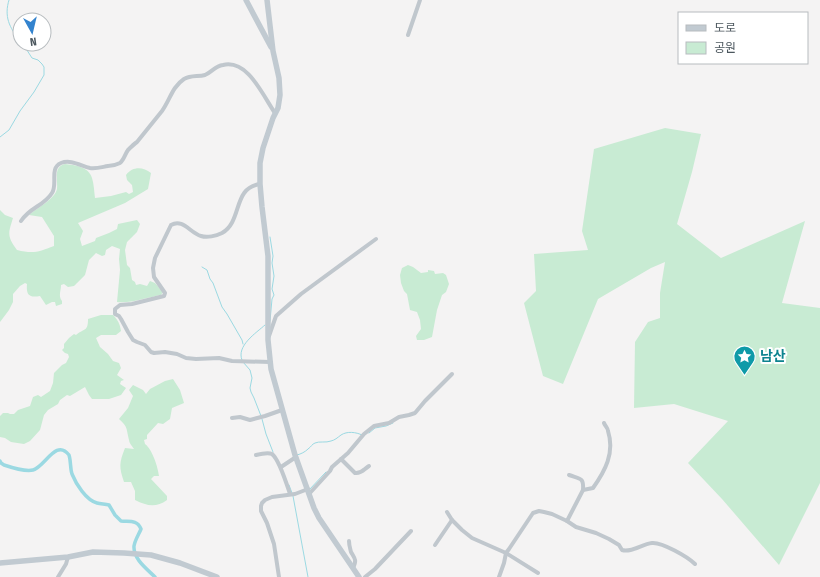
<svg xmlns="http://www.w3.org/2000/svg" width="820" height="577" viewBox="0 0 820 577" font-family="'Fira Sans Condensed','Noto Sans KR',sans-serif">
	<rect width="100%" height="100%" fill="#f4f3f3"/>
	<g fill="#c8ebd3">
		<polygon points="665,128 701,134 692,172 677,224 721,258 805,221 782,303 820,308 820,483 779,565 722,499 688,463 728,421 674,404 634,408 635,342 648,322 660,318 660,293 665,262 651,268 598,299 563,384 543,376 524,303 536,291 534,254 588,250 582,231 594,149"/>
		<path d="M65 164C75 165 89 167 92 178 94 184 94 191 95 198L111 196 126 192 129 194 133 192 132 185 127 180 126 175C133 166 143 167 151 173L148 189 125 203 78 223 83 231 80 239 82 246 95 241 96 238 109 233 117 229 118 224 137 220 140 224 137 232 127 242 125 250 127 265 130 268 132 280 135 282 136 285 140 284 147 286 150 281 155 283 163 292 161 295C149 297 129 304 117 302L120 270 119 259 120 249 112 246 106 250 105 255 102 256 96 253 89 260 85 275 74 286 68 287 64 284 61 285C61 291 58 296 62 301V304L56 306 55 302H52L46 305 40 296C29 298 26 295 27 284L25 283 20 286 13 294V302L9 310 0 322V210L5 215 13 218C8 234 7 236 17 250 33 254 39 252 54 246V236L42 217 29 215C37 208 55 199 57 189 58 179 53 167 65 164Z"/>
		<polygon points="408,265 413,267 421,273 428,272 428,270 434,271 435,274 443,273 446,275 449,284 446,292 442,295 437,310 432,337 424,340 417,340 416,336 421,329 420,320 417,312 410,310 407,294 404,291 401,283 400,275 402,268"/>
		<path d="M101 315H113C118 320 120 324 121 331L116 335H101L96 338 100 347 108 354 113 361 119 363 121 368 117 375 124 380 121 381 120 384 126 388 121 395 109 399H92L89 395 85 387 70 396 67 395 60 400 58 404 48 410 44 415 40 430 30 441 24 444 11 442 5 438 0 437V416L3 413H8L10 414H14L18 410 30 406 33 397 38 395 41 397 50 391 53 383 54 373 62 365 66 363 69 357 68 354 65 353 62 350 64 348V344L69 338 74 334 76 335C84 328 88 332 88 319Z"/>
		<path d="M173 379 180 390 184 403 172 408 170 419 163 424 158 423 147 435V439L144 440 145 444C152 449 158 467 159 476H154L151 479 167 496V500C156 508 147 506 135 500V491L131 482H124C119 467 119 463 125 448L134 449C132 446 129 443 129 440 126 428 128 427 119 419L128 408 133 396 129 390 133 385 143 390 146 394 150 389 165 381Z"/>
	</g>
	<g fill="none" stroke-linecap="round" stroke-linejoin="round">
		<g stroke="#9bd9e2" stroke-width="1">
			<path d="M9 0C4 16 9 28 20 40"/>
			<polyline points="0,137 9,130 20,111 34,92 44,75 44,67 42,64 38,60 32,58 23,44"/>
			<polyline points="270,237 273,256 272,263 274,276 272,289 274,295 272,299 270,321"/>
			<polyline points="202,267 207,270 210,279 213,283 222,307 227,314 242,340 243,344"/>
			<path d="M242 360C236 346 256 333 265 325"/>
			<polyline points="243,362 250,370 252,378 250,388 251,392 254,398 261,416"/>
			<polyline points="262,419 266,434 273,452"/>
			<polyline points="369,433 375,428 386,426 393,423"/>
			<path d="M297 455C301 454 305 452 308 449 311 447 312 444 315 443 319 441 326 443 331 441 335 440 337 438 341 435 347 431 356 432 362 435"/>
			<polyline points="289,485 292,493"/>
			<polyline points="309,490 326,472"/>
			<polyline points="293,496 308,577"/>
		</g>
		<path stroke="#9bd9e2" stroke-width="3.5" d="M0 461 1 463 4 465C13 468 25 472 33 470 45 467 56 438 69 455 71 461 70 468 72 474 76 484 86 500 97 503 101 504 105 504 109 505L115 515 121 521C129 522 137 519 141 529 139 534 135 540 134 546 133 559 147 569 155 577"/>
		<g stroke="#c0c7cd" stroke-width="4">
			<polyline points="408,35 420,0"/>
			<path d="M260 184C232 188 243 221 222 233 216 236 207 238 201 236 190 233 183 218 171 225L155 258 153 268 154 277 165 293 164 296 132 304 120 305 115 309V314L119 316 121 319 128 332 133 340 137 342 145 345 151 352 154 353 165 352 177 354 186 358 196 359 219 358 232 361 270 362"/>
			<path d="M21 221C30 207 44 206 52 193 58 184 49 168 61 163 71 159 81 166 90 168 96 169 102 167 108 166 112 166 116 165 120 163 124 160 125 154 128 150 131 147 134 144 137 142 145 132 154 121 162 111 170 100 172 87 184 79 191 75 198 77 205 75 212 72 215 66 223 65 248 59 263 96 275 113"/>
			<polyline points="269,336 276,316 301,294 376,239"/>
			<polyline points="232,418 240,417 250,420 265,416 282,410"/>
			<path d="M256 455C260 454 268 452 272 454 279 459 287 485 290 494"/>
			<path d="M341 459 355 473C362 474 364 469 369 466"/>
			<polyline points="281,467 296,457"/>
			<path d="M569 475C580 479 584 477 583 490"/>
			<polyline points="309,494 330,471 332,467 348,453 364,434 374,426 389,423 399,417 409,415 415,413 425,401 452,374"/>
			<polyline points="447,512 452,520 462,530 472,538 506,553 538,573"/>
			<path d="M567 521 583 490 593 488C605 471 615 453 608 431 608 428 605 426 604 423"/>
			<path d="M349 541C349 545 350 548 351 552 355 559 357 560 353 568"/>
			<polyline points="435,545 452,520"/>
			<polyline points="58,577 66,564 68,557"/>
			<polyline points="279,577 274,544 267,523 261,511 261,506 262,503 265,500 272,497 295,494 308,489"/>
			<polyline points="365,577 375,569 411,531"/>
			<path d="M499 577 504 563 506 553 509 549 533 513 539 511 544 512 552 514 567 521 576 527 596 533 609 539 619 545 622 550C631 553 642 544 652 543 662 542 688 557 695 564"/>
		</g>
		<g stroke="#c1cad1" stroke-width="5.5">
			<polyline points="246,0 271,47"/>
			<polyline points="267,0 273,51 279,78 280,95 278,108 273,118 263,148 260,163 260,184 262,207 268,256 268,340 271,369 295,455 314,508 319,518 359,577"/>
			<polyline points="0,563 68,557 93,552 124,553 151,555 180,563 217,577"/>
		</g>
	</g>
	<defs>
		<symbol id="sight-pin" viewBox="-11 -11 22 30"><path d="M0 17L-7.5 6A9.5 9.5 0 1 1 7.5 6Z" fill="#0f9aa8" stroke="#fff"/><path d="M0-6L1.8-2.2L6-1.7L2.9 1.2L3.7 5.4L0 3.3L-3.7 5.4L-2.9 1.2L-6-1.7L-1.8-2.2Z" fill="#fff"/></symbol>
	</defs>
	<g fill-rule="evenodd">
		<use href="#sight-pin" x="732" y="344" width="25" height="34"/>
	</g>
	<g text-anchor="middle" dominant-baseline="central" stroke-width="4" stroke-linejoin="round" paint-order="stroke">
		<g font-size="14" font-weight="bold" fill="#0d838f" stroke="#fff" text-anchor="start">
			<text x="760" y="356">남산</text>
		</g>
	</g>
	<rect x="678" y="12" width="130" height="52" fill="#ffffff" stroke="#b7bcbf"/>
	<rect x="686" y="25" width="20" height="6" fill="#c1cad1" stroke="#b7bcbf"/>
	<text x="714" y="32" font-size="12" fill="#4c575e">도로</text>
	<rect x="686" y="42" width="20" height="12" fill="#c8ebd3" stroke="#b7bcbf"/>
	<text x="714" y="52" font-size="12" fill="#4c575e">공원</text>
	<g transform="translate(32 32) rotate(172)"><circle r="19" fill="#ffffff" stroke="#b7bcbf"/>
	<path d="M0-3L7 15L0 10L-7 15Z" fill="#3383ce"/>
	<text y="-6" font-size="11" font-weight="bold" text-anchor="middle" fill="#4c575e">N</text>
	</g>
</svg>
